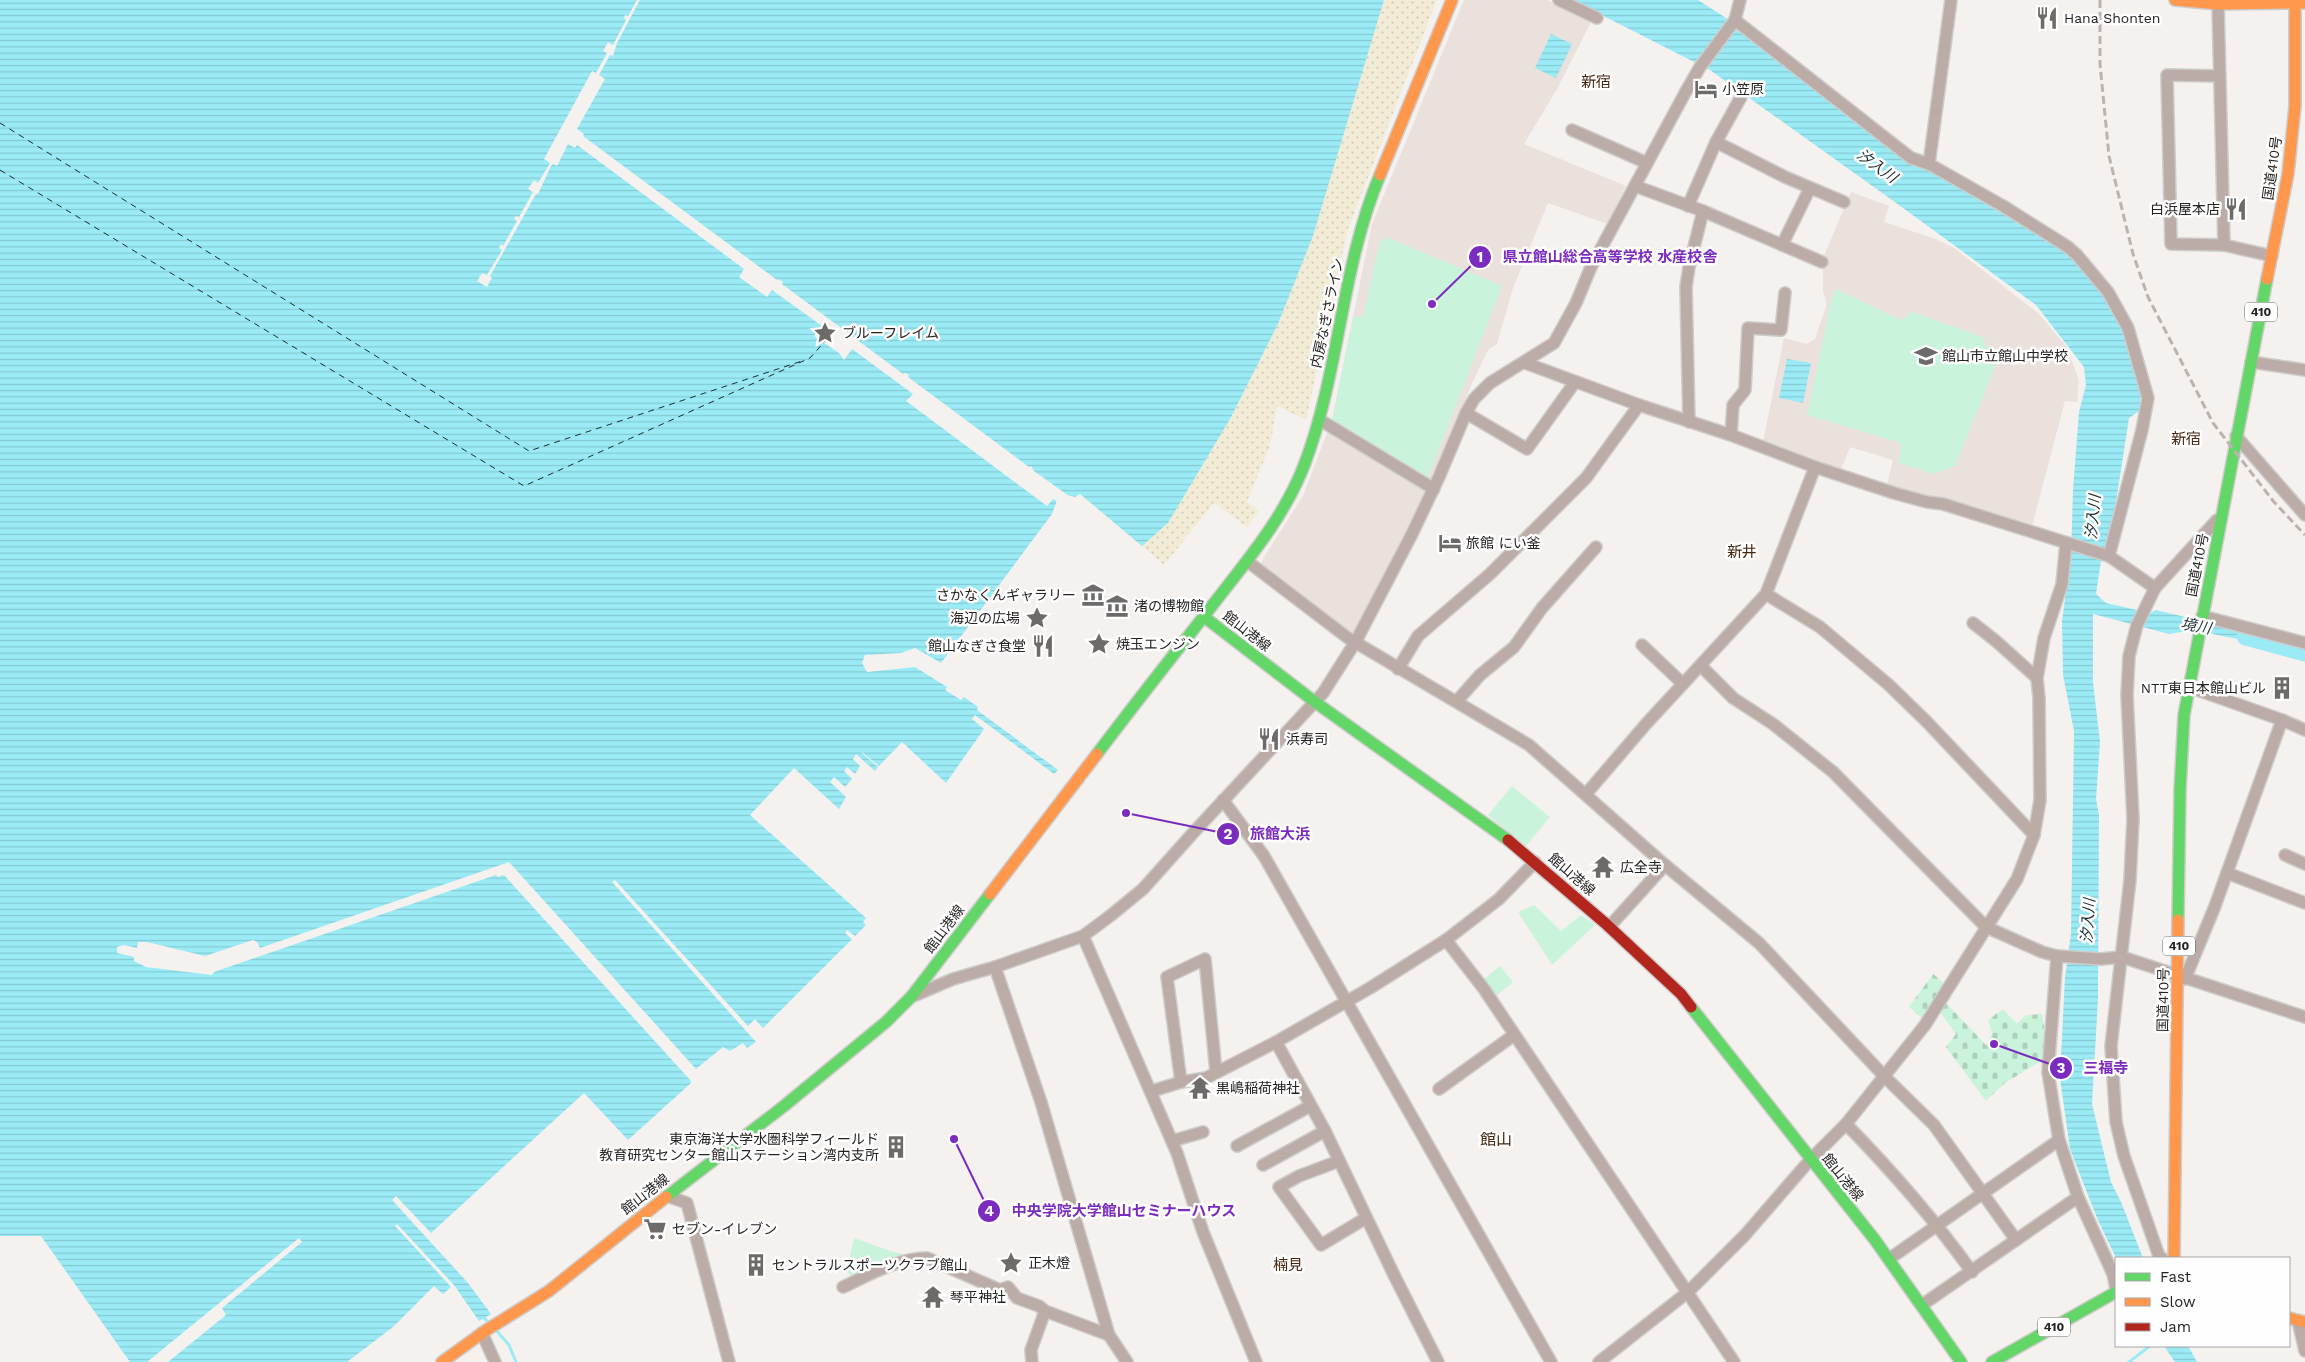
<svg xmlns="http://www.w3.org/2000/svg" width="2305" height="1362" viewBox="0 0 2305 1362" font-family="'Work Sans','Noto Sans JP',sans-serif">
	<defs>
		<pattern id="sand-dots" width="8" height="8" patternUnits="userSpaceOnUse" patternTransform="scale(1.25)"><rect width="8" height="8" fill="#f2ecd6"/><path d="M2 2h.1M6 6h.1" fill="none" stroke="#cfcab7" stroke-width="1.8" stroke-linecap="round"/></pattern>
		<pattern id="cemetery-stones" width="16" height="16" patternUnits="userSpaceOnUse" patternTransform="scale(1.25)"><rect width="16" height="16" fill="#caf3dc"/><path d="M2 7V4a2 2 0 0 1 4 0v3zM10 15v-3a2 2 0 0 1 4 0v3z" fill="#add0bc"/></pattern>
		<pattern id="water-rules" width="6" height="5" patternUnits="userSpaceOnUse" patternTransform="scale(1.25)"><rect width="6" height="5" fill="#9aebf5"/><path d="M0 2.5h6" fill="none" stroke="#85c9d2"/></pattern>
	</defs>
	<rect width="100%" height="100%" fill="#f4f1ef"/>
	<g fill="#eae1dd">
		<polygon points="1464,0 1547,0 1591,22 1557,89 1524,144 1626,186 1608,224 1548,203 1513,288 1497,344 1488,350 1473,381 1431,482 1354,633 1349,634 1261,564 1264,557 1303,496 1332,420 1372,224"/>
		<polygon points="1851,192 1889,206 1884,222 1936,239 1954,248 2038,313 2067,347 2079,381 2077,402 2065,401 2032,526 1972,506 1929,499 1887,485 1893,460 1850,447 1840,472 1763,442 1784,338 1807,344 1815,339 1827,304 1823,292 1823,258"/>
	</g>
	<g fill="#caf3dc">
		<polygon points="1386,237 1502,286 1428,477 1332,420 1353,317 1363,317 1379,244"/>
		<polygon points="1836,289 1901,320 1912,312 1982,337 1995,367 1955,466 1934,474 1899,463 1901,443 1807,415 1832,297"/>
		<polygon points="1512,786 1550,817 1526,846 1488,815"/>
		<polygon points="1534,905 1561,931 1581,915 1595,925 1552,965 1518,912"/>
		<polygon points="1500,966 1513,982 1496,996 1483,980"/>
		<path d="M854 1238 893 1252 913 1256 858 1276H851L848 1272C848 1263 852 1248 854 1238Z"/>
	</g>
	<polygon fill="url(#sand-dots)" points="1384,0 1437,0 1348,229 1306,420 1277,406 1270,446 1247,502 1259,511 1247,527 1214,503 1164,565 1142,546 1168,523 1230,419 1278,324 1313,236"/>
	<g fill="url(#cemetery-stones)">
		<polygon points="1933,974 1943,982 1944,988 1923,1019 1909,1007"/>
		<polygon points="1946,1003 1987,1046 1992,1033 1988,1020 2003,1009 2017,1024 2026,1015 2042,1014 2044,1027 2044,1059 2005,1083 1987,1100 1985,1100 1946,1047 1956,1034 1939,1011"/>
	</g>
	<g fill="url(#water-rules)">
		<polygon points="0,0 1384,0 1313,236 1278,324 1230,419 1168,523 1142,546 1080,494 1075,497 1067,495 1057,500 1052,514 941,663 915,648 901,653 865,655 862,663 867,672 915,667 947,687 945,690 961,700 964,697 978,707 977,710 1058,770 1054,774 975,715 972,719 984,729 946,783 902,742 879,766 862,752 862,753 878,767 875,771 856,754 853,759 860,766 855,774 847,767 844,771 852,779 845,787 834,777 830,782 846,797 839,809 794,768 750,815 866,918 863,922 866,925 855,936 847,930 845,933 852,939 763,1028 755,1019 748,1026 615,880 612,882 756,1042 747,1048 743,1043 730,1051 723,1047 696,1069 509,862 260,948 257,942 253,940 205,956 147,942 138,942 137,948 124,945 117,947 117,953 134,957 134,961 146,967 212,975 214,972 496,875 498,877 504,875 691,1081 691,1083 628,1140 584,1093 431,1233 396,1196 392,1200 468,1283 491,1314 479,1321 454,1285 397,1224 395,1226 451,1287 443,1294 434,1286 393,1327 347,1362 168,1362 226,1315 222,1308 302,1242 299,1238 147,1362 130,1362 41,1236 0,1236"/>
		<polygon points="1572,0 1698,0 1737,25 1928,170 2061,248 2083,267 2108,300 2123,327 2139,366 2141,396 2139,411 2129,418 2113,521 2101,561 2096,594 2106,603 2150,613 2156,610 2272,638 2269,647 2265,649 2252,642 2193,630 2169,634 2093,614 2093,682 2100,742 2096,799 2099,815 2098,999 2092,1104 2111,1182 2121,1202 2143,1258 2116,1258 2097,1218 2070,1149 2060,1078 2065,977 2071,934 2074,731 2063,675 2062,621 2071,557 2073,490 2079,412 2086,385 2084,367 2036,305 1899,205 1710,70"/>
		<polygon points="1551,34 1572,44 1556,78 1535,68"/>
		<polygon points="1787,359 1811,363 1803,403 1779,398"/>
		<polygon points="2164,1346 2188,1346 2197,1362 2175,1362"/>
	</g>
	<polygon fill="#f4f1ef" points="637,0 640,0 617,43 613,56 610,55 599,75 605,79 577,129 584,134 583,136 777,280 778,279 783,282 782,284 903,374 905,373 909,375 908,377 1029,467 1031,466 1034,471 1073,499 1068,498 1059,502 1053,499 1047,506 906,401 913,394 852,349 844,360 839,353 814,336 822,326 772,290 767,297 739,277 744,269 577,145 575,148 568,144 557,166 553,164 551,166 538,194 536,194 490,276 492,278 487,287 477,281 482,273 487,275 502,250 499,248 501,244 503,246 517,221 514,219 516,216 519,217 533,192 528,189 534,180 538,183 550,163 544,159 592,71 596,73 607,53 603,51 608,42 613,45 626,20 624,18 625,15 628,16"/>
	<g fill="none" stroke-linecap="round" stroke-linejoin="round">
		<g stroke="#9aebf5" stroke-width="3">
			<polyline points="484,1318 489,1323"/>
			<polyline points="495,1329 509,1345 516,1362"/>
			<polyline points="2129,1362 2150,1346"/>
		</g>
		<polyline stroke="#9aebf5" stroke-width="19" points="2246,636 2305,652"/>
		<g stroke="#1a2f32" stroke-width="1" stroke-dasharray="6 5" stroke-linecap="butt">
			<polyline points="0,123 529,451 802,361"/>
			<polyline points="0,170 524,486 810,358 827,339"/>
		</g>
		<defs>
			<g id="street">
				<polyline points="1559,0 1597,18"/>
				<polyline points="1951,0 1929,164 2003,206 2068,247 2077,255 2108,292 2128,328 2148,398 2142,430 2109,556"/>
				<polyline points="2218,4 2224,245"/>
				<polyline points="1735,20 1911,158 1929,164"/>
				<polyline points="2219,76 2167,75 2171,244 2224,245 2272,256"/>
				<polyline points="1572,130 1647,163"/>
				<polyline points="1716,142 1785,177 1844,202"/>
				<polyline points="1635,186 1703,211 1822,262"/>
				<polyline points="1688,206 1716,142 1741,97"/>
				<polyline points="1782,245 1810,188"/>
				<polyline points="2251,362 2305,370"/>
				<polyline points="1525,363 1639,405 1731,435 1815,467 1894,493 1927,502 1943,504 2109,556 2155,588"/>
				<polyline points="1466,413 1527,449 1575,382"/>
				<polyline points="1320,420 1434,489"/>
				<polyline points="1689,422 1686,287 1689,267 1703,211"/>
				<polyline points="1731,435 1733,405 1745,390 1748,328 1781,330 1785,293"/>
				<polyline points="2236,436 2305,515"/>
				<polyline points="1247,561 1348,638 1529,745 1665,865 1759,943 1885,1077 1934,1125 2016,1240"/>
				<polyline points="1766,594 1820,627 1889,685 1927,722 2034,835"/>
				<polyline points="2202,616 2305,643"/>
				<polyline points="1973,623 1997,642 2037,678"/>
				<polyline points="1642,645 1683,684"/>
				<polyline points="1701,666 1733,698 1773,724 1833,772 1986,927 2042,952 2057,956 2101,959 2122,957 2305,1017"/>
				<polyline points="1398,669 1418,636 1490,574 1586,478 1639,405"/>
				<polyline points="2189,687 2282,720 2305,730"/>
				<polyline points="1457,701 1480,675 1514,647 1542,608 1596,547"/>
				<polyline points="1586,794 1646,724 1766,594 1815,467"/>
				<polyline points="1223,800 1264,856 1551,1362"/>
				<polyline points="2285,855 2305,864"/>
				<polyline points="2227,873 2305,903"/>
				<polyline points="1609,927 1665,865"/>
				<polyline points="1083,936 1177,1153 1203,1232 1256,1362"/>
				<polyline points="1446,940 1484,989 1734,1362"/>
				<polyline points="2057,956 2048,1072 2056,1122 2059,1140 2078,1197 2113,1274 2116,1289"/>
				<polyline points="995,967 1041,1102 1109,1335 1127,1362"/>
				<polyline points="2185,979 2215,906 2282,720"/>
				<polyline points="911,997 953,979 995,967 1083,936 1110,916 1143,889 1193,833 1323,693 1356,641 1412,534 1439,477 1466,413 1474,399 1490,383 1554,343 1576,303 1591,267 1685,93 1700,67 1735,20 1740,0"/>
				<polyline points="1276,1042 1325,1131 1395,1277 1438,1362"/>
				<polyline points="1181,1082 1167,977 1205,959 1216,1072"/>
				<polyline points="1439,1089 1514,1035"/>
				<polyline points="1152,1091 1181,1082 1206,1078 1276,1042 1370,988 1446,940 1499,899 1535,862"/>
				<path d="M1846 1124C1892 1171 1934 1219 1972 1272"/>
				<polyline points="1172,1141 1203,1132"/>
				<polyline points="1237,1146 1310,1106"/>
				<polyline points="1339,1161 1299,1176 1279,1187 1321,1245 1366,1218"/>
				<polyline points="1263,1165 1325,1131"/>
				<polyline points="667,1196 687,1203 729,1362"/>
				<polyline points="2162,1258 2159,1256 2124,1156 2116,1122 2111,1046 2130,880 2133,819 2127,695 2129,656 2137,625 2155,588 2217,520"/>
				<polyline points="1889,1259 2059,1140"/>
				<path d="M843 1287C869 1275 898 1258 927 1258L1000 1290 1008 1287 1017 1298 1039 1306 1045 1311 1109 1335"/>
				<polyline points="1922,1305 2078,1197"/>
				<polyline points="2298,1321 2305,1351"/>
				<polyline points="482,1333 495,1362"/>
				<polyline points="1032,1362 1031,1350 1045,1311"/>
				<polyline points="1599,1362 1688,1292 1745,1235 1810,1160 1846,1124 1925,1025 2017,879 2034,835 2040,800 2039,698 2037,678 2044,638 2062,584 2066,543"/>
			</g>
			<g id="fast">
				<polyline points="1203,616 1315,702 1508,840"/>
				<path d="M1097 754C1133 706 1171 658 1208 611 1244 564 1284 519 1305 463 1340 370 1341 267 1380 175"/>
				<polyline points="2178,920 2180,790 2184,715 2267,279"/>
				<polyline points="1691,1007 1875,1240 1961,1362"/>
				<polyline points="666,1197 784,1106 886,1022 911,997 990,894"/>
				<polyline points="1992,1362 2116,1292"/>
			</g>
			<g id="slow">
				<polyline points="2175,0 2218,4 2295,3 2295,0"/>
				<polyline points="1380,175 1452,0"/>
				<polyline points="2267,279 2288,174 2295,106 2295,3 2305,3"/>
				<polyline points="990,894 1097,754"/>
				<polyline points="2174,1258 2178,920"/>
				<polyline points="2289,1318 2305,1322"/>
				<polyline points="442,1362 485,1331 549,1291 666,1197"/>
			</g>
			<polyline id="jam" points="1508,840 1605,923 1681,994 1691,1007"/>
		</defs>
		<use href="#street" stroke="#cecccb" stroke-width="14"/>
		<use href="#fast" stroke="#cecccb" stroke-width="14"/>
		<use href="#slow" stroke="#cecccb" stroke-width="14"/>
		<use href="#jam" stroke="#cecccb" stroke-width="14"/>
		<use href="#street" stroke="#bbaca7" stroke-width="11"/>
		<use href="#fast" stroke="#63d668" stroke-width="11"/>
		<use href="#slow" stroke="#ff974d" stroke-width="11"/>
		<use href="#jam" stroke="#b3261e" stroke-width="11"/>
		<polyline stroke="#bbb3af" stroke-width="3" stroke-dasharray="8 4" stroke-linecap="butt" points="2100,0 2100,64 2109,156 2133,254 2148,297 2213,423 2274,502 2305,535"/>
	</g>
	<defs>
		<symbol id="restaurant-bare" viewBox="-9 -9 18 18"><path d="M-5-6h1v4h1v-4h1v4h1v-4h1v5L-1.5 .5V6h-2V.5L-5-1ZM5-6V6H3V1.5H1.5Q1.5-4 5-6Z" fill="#6d6b6a" stroke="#fffefe" stroke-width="2.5" paint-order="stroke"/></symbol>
		<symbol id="hotel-bare" viewBox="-9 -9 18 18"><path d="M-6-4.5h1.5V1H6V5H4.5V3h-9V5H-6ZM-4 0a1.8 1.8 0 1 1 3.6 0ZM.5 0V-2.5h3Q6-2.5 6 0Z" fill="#6d6b6a" stroke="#fffefe" stroke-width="2.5" paint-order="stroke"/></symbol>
		<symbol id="sight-bare" viewBox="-9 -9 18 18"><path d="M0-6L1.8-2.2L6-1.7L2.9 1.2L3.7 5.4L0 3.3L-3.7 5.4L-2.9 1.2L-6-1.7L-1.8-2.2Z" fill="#6d6b6a" stroke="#fffefe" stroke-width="2.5" paint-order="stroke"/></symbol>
		<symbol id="school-bare" viewBox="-9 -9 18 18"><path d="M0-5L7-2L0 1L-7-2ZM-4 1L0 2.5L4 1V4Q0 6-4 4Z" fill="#6d6b6a" stroke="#fffefe" stroke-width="2.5" paint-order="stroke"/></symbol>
		<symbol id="museum-bare" viewBox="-9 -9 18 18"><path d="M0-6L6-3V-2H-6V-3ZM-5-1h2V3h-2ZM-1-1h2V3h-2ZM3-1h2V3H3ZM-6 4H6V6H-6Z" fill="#6d6b6a" stroke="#fffefe" stroke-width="2.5" paint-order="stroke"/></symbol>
		<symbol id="building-bare" viewBox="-9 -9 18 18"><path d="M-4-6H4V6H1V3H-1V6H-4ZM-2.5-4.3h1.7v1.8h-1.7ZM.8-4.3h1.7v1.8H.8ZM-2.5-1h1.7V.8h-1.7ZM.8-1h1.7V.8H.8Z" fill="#6d6b6a" stroke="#fffefe" stroke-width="2.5" paint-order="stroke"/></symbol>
		<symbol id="temple-bare" viewBox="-9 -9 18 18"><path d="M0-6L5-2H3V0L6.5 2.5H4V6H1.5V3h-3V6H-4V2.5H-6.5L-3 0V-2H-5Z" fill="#6d6b6a" stroke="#fffefe" stroke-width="2.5" paint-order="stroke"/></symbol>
		<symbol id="supermarket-bare" viewBox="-9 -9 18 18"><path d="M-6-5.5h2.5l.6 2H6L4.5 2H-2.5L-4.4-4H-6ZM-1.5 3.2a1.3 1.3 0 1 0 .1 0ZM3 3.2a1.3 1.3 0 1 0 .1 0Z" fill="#6d6b6a" stroke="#fffefe" stroke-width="2.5" paint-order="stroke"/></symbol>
	</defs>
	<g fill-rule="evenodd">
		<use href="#restaurant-bare" x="2031" y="2" width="32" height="32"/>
		<use href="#hotel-bare" x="1690" y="73" width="32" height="32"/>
		<use href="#restaurant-bare" x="2220" y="193" width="32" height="32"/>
		<use href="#sight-bare" x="809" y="317" width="32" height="32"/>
		<use href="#school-bare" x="1910" y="340" width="32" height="32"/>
		<use href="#hotel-bare" x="1434" y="527" width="32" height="32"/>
		<use href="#museum-bare" x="1077" y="579" width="32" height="32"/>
		<use href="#museum-bare" x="1101" y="590" width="32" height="32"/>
		<use href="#sight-bare" x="1021" y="602" width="32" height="32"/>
		<use href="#sight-bare" x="1083" y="628" width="32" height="32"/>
		<use href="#restaurant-bare" x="1027" y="630" width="32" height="32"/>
		<use href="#building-bare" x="2266" y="672" width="32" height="32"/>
		<use href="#restaurant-bare" x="1253" y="723" width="32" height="32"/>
		<use href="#temple-bare" x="1587" y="851" width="32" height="32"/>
		<use href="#temple-bare" x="1184" y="1072" width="32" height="32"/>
		<use href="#building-bare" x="880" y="1131" width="32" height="32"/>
		<use href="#supermarket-bare" x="639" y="1213" width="32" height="32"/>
		<use href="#sight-bare" x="995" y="1247" width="32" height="32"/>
		<use href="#building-bare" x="740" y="1249" width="32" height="32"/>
		<use href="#temple-bare" x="917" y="1281" width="32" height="32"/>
	</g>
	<g text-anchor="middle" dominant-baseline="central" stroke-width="5" stroke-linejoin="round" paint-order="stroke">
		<g fill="#fffefe" stroke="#666564" stroke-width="1">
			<rect x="2245" y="302.5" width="32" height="19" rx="4"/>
			<rect x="2163" y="936.5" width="32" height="19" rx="4"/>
			<rect x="2038" y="1317.5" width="32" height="19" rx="4"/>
		</g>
		<g font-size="12" font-weight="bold" fill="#252322">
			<text x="2261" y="312">410</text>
			<text x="2179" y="946">410</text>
			<text x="2054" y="1327">410</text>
		</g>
		<g font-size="14" fill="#252322" stroke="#fffefe" text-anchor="start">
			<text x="2064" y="18">Hana Shonten</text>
			<text x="1722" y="89">小笠原</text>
			<text x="2220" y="209" text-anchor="end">白浜屋本店</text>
			<text x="842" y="333">ブルーフレイム</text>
			<text x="1942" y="356">館山市立館山中学校</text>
			<text x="1466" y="543">旅館 にい釜</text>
			<text x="1076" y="595" text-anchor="end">さかなくんギャラリー</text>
			<text x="1134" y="606">渚の博物館</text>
			<text x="1020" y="618" text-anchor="end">海辺の広場</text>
			<text x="1116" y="644">焼玉エンジン</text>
			<text x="1026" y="646" text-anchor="end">館山なぎさ食堂</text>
			<text x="2266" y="688" text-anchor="end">NTT東日本館山ビル</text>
			<text x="1286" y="739">浜寿司</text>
			<text x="1620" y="867">広全寺</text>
			<text x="1216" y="1088">黒嶋稲荷神社</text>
			<text x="879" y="1139" text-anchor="end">東京海洋大学水圏科学フィールド<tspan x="879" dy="16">教育研究センター館山ステーション湾内支所</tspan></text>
			<text x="672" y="1229">セブン-イレブン</text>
			<text x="1028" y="1263">正木燈</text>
			<text x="772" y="1265">セントラルスポーツクラブ館山</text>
			<text x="950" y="1297">琴平神社</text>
		</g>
		<g font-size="14" fill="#252322" stroke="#fffefe">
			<text transform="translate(2272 168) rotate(-82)">国道410号</text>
			<text transform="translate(1327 313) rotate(-78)">内房なぎさライン</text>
			<text transform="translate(2197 565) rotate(-79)">国道410号</text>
			<text transform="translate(1247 631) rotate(38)">館山港線</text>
			<text transform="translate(1572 874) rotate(41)">館山港線</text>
			<text transform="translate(944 929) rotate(-53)">館山港線</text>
			<text transform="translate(2163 1000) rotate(-89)">国道410号</text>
			<text transform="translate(1843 1177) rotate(51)">館山港線</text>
			<text transform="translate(645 1194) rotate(-38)">館山港線</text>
		</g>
		<g font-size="15" fill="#46260e" stroke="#fffefe">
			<text x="1596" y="82">新宿</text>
			<text x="2186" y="439">新宿</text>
			<text x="1742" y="552">新井</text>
			<text x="1288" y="1265">楠見</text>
		</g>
		<g font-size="15" font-style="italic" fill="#1a2f32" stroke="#fffefe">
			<text transform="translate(1877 166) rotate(36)">汐入川</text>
			<text transform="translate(2093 517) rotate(-85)">汐入川</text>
			<text transform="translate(2196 626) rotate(10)">境川</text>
			<text transform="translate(2088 921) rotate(-86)">汐入川</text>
		</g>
		<g font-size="16" fill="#46260e" stroke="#fffefe">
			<text x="1496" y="1139">館山</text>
		</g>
	</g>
	<path fill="none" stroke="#7b2cbf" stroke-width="2" d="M1432 304L1480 257M1126 813L1228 834M1994 1044L2061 1068M954 1139L989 1211"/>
	<g fill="#7b2cbf" stroke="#fffefe" stroke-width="2">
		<circle cx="1432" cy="304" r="5"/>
		<circle cx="1126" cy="813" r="5"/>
		<circle cx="1994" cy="1044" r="5"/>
		<circle cx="954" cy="1139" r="5"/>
		<circle cx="1480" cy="257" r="12"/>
		<circle cx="1228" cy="834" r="12"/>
		<circle cx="2061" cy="1068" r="12"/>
		<circle cx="989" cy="1211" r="12"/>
	</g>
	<g font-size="15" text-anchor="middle" font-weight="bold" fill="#fff">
		<text x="1480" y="262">1</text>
		<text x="1228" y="839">2</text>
		<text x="2061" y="1073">3</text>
		<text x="989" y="1216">4</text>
	</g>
	<g font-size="15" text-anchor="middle" font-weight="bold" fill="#7b2cbf" stroke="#fffefe" stroke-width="5" stroke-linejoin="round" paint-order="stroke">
		<text x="1610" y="262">県立館山総合高等学校 水産校舎</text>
		<text x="1280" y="839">旅館大浜</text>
		<text x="2106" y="1073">三福寺</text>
		<text x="1124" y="1216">中央学院大学館山セミナーハウス</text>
	</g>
	<rect x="2115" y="1257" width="175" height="90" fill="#fffefe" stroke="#a8a6a6"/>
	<rect x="2125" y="1273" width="25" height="8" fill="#63d668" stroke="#a8a6a6"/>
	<text x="2160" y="1282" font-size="15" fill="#252322">Fast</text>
	<rect x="2125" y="1298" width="25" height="8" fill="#ff974d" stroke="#a8a6a6"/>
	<text x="2160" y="1307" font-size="15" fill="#252322">Slow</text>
	<rect x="2125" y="1323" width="25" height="8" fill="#b3261e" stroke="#a8a6a6"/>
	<text x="2160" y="1332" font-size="15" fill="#252322">Jam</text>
</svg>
